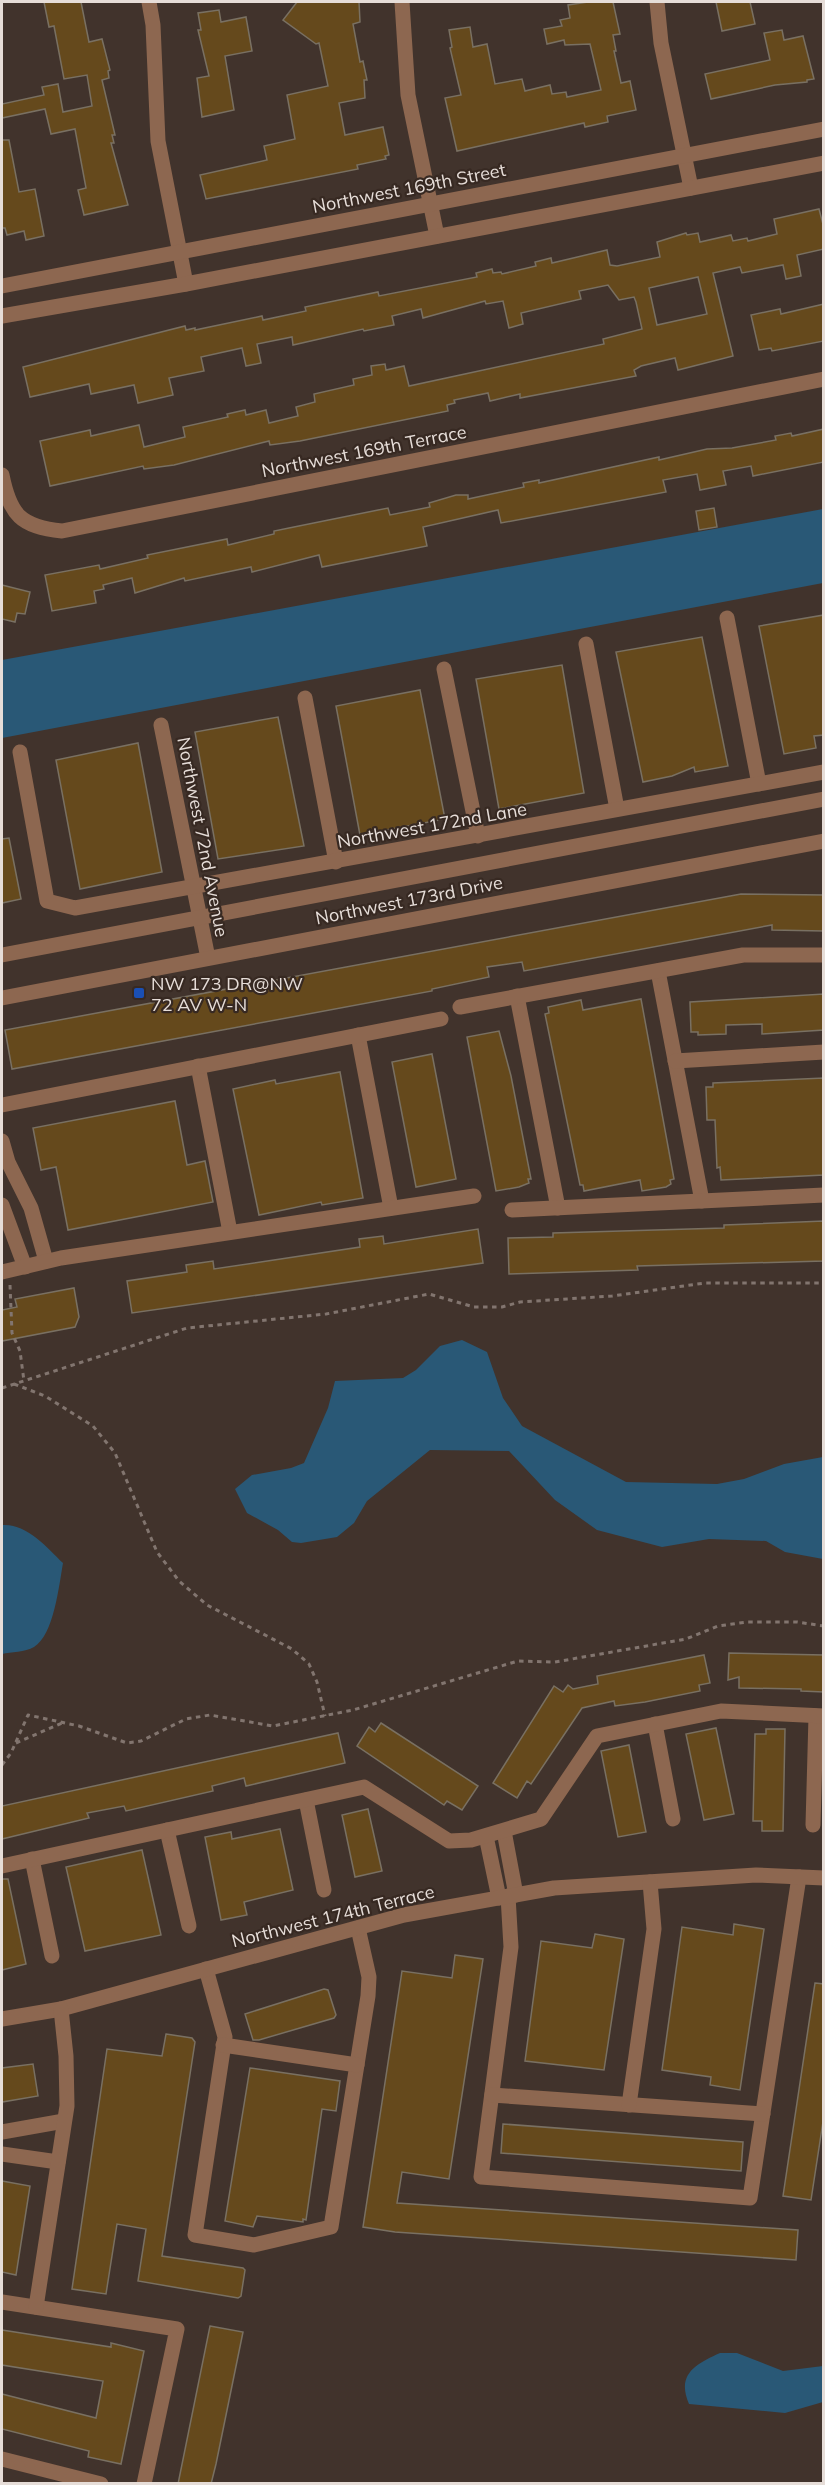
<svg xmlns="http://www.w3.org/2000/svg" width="825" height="2485" viewBox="0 0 825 2485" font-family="Mulish,sans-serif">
	<rect width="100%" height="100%" fill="#41332c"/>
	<g fill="#295876">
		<polygon points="823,509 823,583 2,738 2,660"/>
		<polygon points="462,1340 487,1352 503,1398 522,1426 626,1482 717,1484 744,1479 784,1464 823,1457 823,1559 785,1552 766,1541 709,1539 662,1547 597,1530 555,1500 509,1451 430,1450 367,1501 354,1523 337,1537 301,1543 292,1542 278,1530 247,1513 235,1489 252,1475 291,1468 304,1463 328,1408 335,1381 403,1378 416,1370 440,1346"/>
		<path d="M2 1525C26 1523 47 1547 63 1563 59 1585 54 1635 34 1647 25 1652 11 1652 2 1654Z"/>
		<path d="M720 2353H737L783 2371 823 2366V2402L785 2413 689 2404C676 2374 696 2364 720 2353Z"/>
	</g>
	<g fill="#65491c" stroke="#797062" stroke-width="1.5" fill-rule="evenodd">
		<polygon points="44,2 81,2 89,42 102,39 110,70 108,71 109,78 102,80 115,135 112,135 114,143 111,143 128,205 84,215 78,190 86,188 75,129 51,134 45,109 2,118 2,104 44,95 42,87 58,84 63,112 92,106 87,75 64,79 54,26 49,27"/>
		<polygon points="297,2 359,2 360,22 353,24 360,62 363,61 367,80 364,80 365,98 339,103 345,135 383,127 389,155 385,156 386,159 357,165 358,169 206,199 200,175 267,160 264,146 295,139 287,95 328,86 319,43 316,44 283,20"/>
		<polygon points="588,2 613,2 620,34 613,35 616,51 614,51 621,83 630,81 636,110 607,116 608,122 585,127 584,123 457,151 445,98 461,95 450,48 452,47 449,30 470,27 473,47 487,44 495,84 522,79 525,91 550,85 552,94 566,92 567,97 601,90 590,44 565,45 564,40 547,44 544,29 562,26 560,20 570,18 568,5"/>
		<polygon points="716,2 750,2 755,24 722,31"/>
		<polygon points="219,10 221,22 246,17 252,51 225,56 234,110 202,117 197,78 209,76 198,30 201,30 198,13"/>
		<polygon points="782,30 784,40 803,36 814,79 807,80 807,82 775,85 711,99 705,74 770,60 764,33"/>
		<polygon points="2,140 9,140 19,192 35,189 44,236 26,240 24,231 7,235 5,228 2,228"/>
		<path d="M819 209 824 228V249L797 255 801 276 786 279 783 265 742 273 740 267 713 273 733 356 678 370 675 358 641 366 634 370 636 376 520 398V394L490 401 488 393 454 400 455 403 447 405 448 411 300 441 270 445 269 441 174 465 144 469 143 466 50 486 40 441 90 430 91 436 139 425 144 447 185 437 183 427 228 417 227 414 245 410 246 415 266 410 269 423 298 416 296 407 315 402 314 394 354 385 353 379 372 375 371 366 385 364 386 370 404 366 409 386 604 344 603 339 642 329 636 302 634 297 619 300 608 285 579 291 581 299 521 313 523 324 509 328 503 301 486 304 485 301 423 318 421 309 392 316 394 325 364 331 363 329 293 345 292 337 257 344 261 363 246 366 242 348 201 357 204 371 169 378 173 395 138 403 134 385 91 394 89 384 30 397 23 367 185 326 186 330 195 328V330L262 316 263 320 306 311 305 307 378 292 379 296 477 277 476 273 492 269 493 273 501 272 502 274 536 266 535 262 551 258 552 263 607 250 610 265 617 266 660 257 657 242 686 233 687 235 698 233 700 242 731 235 733 241 747 238 748 241 777 234 774 219ZM698 277 707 314 657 325 649 288Z"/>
		<polygon points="824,304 824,341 772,351 771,348 759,350 751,315 780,309 781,314"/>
		<polygon points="824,429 824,462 753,476 751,466 723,471 726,485 700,490 697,474 663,480 666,492 501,523 498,510 423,527 427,546 322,567 319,555 252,572 251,567 185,581 184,578 135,593 132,578 103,585 104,589 94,591 96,603 52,611 45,575 99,565 100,569 148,558 147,555 227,539 228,545 274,534 274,531 289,528 388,508 390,515 430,507 429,503 456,495 468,495 468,499 524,487 523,483 539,480 539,483 659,457 659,460 707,449 732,448 776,440 775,436 791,433 792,436"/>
		<polygon points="714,508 717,527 699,530 696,511"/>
		<polygon points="2,585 30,592 25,614 17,613 15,622 2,619"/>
		<polygon points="824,615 824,735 814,736 816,748 784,754 759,626"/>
		<polygon points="702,637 728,766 695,772 694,767 672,776 643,782 616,652"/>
		<polygon points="562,665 584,793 499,809 476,679"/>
		<polygon points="420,690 445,819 360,835 336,706"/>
		<polygon points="278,717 304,846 218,859 195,732"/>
		<polygon points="138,743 162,872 80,889 56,760"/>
		<polygon points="9,838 21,899 2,903 2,839"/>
		<polygon points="741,894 824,895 824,931 772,930 772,925 524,971 522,962 487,967 489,977 432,989 432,991 12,1069 5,1030"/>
		<polygon points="824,994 824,1030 762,1034 762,1024 726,1025 726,1034 698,1035 698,1032 691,1032 690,1002"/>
		<polygon points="641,999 674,1179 670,1180 671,1184 666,1187 642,1191 640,1180 584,1191 583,1185 580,1185 545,1014 549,1013 548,1007 581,1000 583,1010"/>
		<polygon points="499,1031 511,1076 531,1179 528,1179 529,1183 519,1187 496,1191 467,1037"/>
		<polygon points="432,1054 456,1179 416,1187 392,1062"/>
		<polygon points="340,1072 363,1198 322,1205 321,1202 259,1215 233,1089 275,1080 276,1084"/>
		<polygon points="824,1078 824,1175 721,1180 720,1167 717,1168 715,1120 707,1120 706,1087 713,1087 713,1083"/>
		<polygon points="175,1101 187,1165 205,1161 213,1202 68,1230 56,1167 41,1170 33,1128"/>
		<polygon points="824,1221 824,1261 637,1266 638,1270 509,1274 508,1238 553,1237 553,1233 724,1228 724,1225"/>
		<polygon points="478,1229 483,1263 132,1313 127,1281 187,1272 186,1265 213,1261 214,1269 360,1247 359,1239 383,1236 384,1244"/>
		<polygon points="74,1288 79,1317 75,1327 2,1341 2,1310 17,1307 15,1299"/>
		<polygon points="729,1653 824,1655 824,1692 801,1691 801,1689 739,1688 739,1677 728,1680"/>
		<polygon points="704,1655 710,1683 699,1685 700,1691 645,1702 615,1706 614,1701 582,1708 531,1784 527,1781 517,1798 493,1783 554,1686 563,1692 568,1685 573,1689 598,1684 597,1676"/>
		<polygon points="381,1723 478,1786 462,1810 447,1801 444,1805 357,1746 369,1727 375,1732"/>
		<polygon points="716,1728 734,1814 704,1820 686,1734"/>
		<polygon points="766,1729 785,1729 783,1831 762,1831 762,1821 753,1821 755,1734 766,1734"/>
		<polygon points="338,1733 345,1763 246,1786 244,1778 212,1786 213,1791 126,1811 124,1806 87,1813 89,1818 2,1839 2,1806"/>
		<polygon points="629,1745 646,1832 618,1837 601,1751"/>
		<polygon points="368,1809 382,1871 355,1877 342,1815"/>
		<polygon points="280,1829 293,1890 244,1902 247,1915 221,1920 205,1837 231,1832 232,1839"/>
		<polygon points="142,1850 161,1935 85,1951 66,1867"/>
		<polygon points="2,1879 8,1879 26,1964 2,1970"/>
		<polygon points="734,1924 764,1929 740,2090 710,2085 711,2077 662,2070 682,1927 733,1935"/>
		<polygon points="595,1934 624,1939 604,2070 525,2061 541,1941 592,1948"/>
		<polygon points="455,1955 483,1959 449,2179 402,2172 397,2203 798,2230 796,2260 395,2232 363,2227 402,1971 452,1978"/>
		<polygon points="815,1983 824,1984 824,2115 811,2200 783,2196"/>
		<polygon points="324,1989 328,1990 336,2015 334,2018 259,2040 253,2040 245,2014"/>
		<polygon points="166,2034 192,2038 195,2042 162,2256 243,2268 245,2270 241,2296 238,2298 138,2281 146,2229 117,2224 106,2294 72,2289 107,2049 162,2056"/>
		<polygon points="33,2064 38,2096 2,2102 2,2068"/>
		<polygon points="250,2068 340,2081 336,2111 322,2109 306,2220 303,2219 303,2222 257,2216 253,2227 225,2221"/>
		<polygon points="503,2124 743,2142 741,2171 501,2153"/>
		<polygon points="2,2181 30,2186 16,2275 2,2272"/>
		<polygon points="210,2326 243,2332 216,2464 211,2484 178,2484"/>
		<polygon points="2,2330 111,2347 111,2343 144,2351 121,2464 88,2457 89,2451 2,2429 2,2394 96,2418 103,2381 2,2365"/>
	</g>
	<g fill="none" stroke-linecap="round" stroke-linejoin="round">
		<g stroke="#82756f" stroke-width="3" stroke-dasharray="4.5 4.5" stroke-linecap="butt">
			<polyline points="10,1285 12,1333 20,1351 24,1381"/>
			<polyline points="14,1384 45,1396 93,1426 115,1453 157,1552 179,1581 207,1605 292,1649 309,1664 317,1682 325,1716"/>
			<polyline points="2,1388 187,1328 326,1314 429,1294 474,1307 502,1307 520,1302 612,1296 705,1283 824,1283"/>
			<polyline points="16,1743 62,1723"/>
			<polyline points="2,1765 11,1753 28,1715 79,1726 127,1743 141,1741 186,1719 210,1715 273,1726 353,1710 518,1661 555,1662 686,1639 718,1626 747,1622 797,1622 824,1626"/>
		</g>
		<g stroke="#8d6750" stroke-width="15">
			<polyline points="149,2 153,25 158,141 186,284"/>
			<polyline points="402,2 408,95 437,236"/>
			<polyline points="657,2 661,43 691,188"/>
			<polyline points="2,286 824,129"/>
			<polyline points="2,316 186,284 824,163"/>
			<path d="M2 475C10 515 21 527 62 531L824 379"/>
			<polyline points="727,618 759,784"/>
			<polyline points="586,644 617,809"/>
			<polyline points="444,669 478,836"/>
			<polyline points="305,698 336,862"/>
			<polyline points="161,725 208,958"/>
			<polyline points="20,752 47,901 75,908 824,772"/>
			<polyline points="2,955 824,799"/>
			<polyline points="658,971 702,1201"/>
			<polyline points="517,996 558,1208"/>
			<polyline points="2,998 824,841"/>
			<polyline points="460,1007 743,955 824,955"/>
			<polyline points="358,1035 391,1208"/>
			<polyline points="675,1061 824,1052"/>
			<polyline points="198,1066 230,1232"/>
			<polyline points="2,1105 441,1019"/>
			<polyline points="2,1141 8,1162 31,1208 46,1261"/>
			<polyline points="2,1205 25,1267"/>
			<polyline points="512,1210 824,1195"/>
			<polyline points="2,1272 61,1258 474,1196"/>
			<polyline points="655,1724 673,1819"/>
			<polyline points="306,1800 324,1890"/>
			<polyline points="813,1825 816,1716"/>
			<polyline points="167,1830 189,1926"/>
			<polyline points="504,1831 516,1895"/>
			<polyline points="486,1836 499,1898"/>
			<polyline points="32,1859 52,1956"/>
			<polyline points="2,1866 364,1787 449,1841 471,1840 541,1819 597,1736 721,1711 824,1716"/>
			<polyline points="508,1896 511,1947 481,2177 750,2198 799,1877"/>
			<polyline points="206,1969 225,2037 195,2235 254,2245 331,2227 368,1996 369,1977 358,1928"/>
			<polyline points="2,2019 61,2009 404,1915 554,1888 756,1875 824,1878"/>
			<polyline points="223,2045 357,2065"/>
			<polyline points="492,2095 763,2114"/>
			<polyline points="629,2105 654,1929 650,1882"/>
			<polyline points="2,2132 64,2121"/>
			<polyline points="2,2154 58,2162"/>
			<polyline points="2,2302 177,2329 144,2484"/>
			<polyline points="36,2307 67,2106 66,2056 61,2009"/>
			<polyline points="2,2459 101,2484"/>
		</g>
	</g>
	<rect fill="#1a4fb4" stroke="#372922" stroke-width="2" x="133" y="987" width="12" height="12" rx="3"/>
	<g text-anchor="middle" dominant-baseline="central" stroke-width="4.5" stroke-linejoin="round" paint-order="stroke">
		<g font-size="18" fill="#e6ddd8" stroke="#372922">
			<text transform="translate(409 188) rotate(-11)">Northwest 169th Street</text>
			<text transform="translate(364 451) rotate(-11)">Northwest 169th Terrace</text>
			<text transform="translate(432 825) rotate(-10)">Northwest 172nd Lane</text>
			<text transform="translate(203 837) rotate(79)">Northwest 72nd Avenue</text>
			<text transform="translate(409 900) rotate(-11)">Northwest 173rd Drive</text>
			<text transform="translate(333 1916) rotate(-14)">Northwest 174th Terrace</text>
		</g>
		<g font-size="18" fill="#e6ddd8" stroke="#372922" text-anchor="start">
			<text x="151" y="983">NW 173 DR@NW<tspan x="151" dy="21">72 AV W-N</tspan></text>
		</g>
	</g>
	<rect width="825" height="2485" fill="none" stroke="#e6ddd8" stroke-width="6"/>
</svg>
